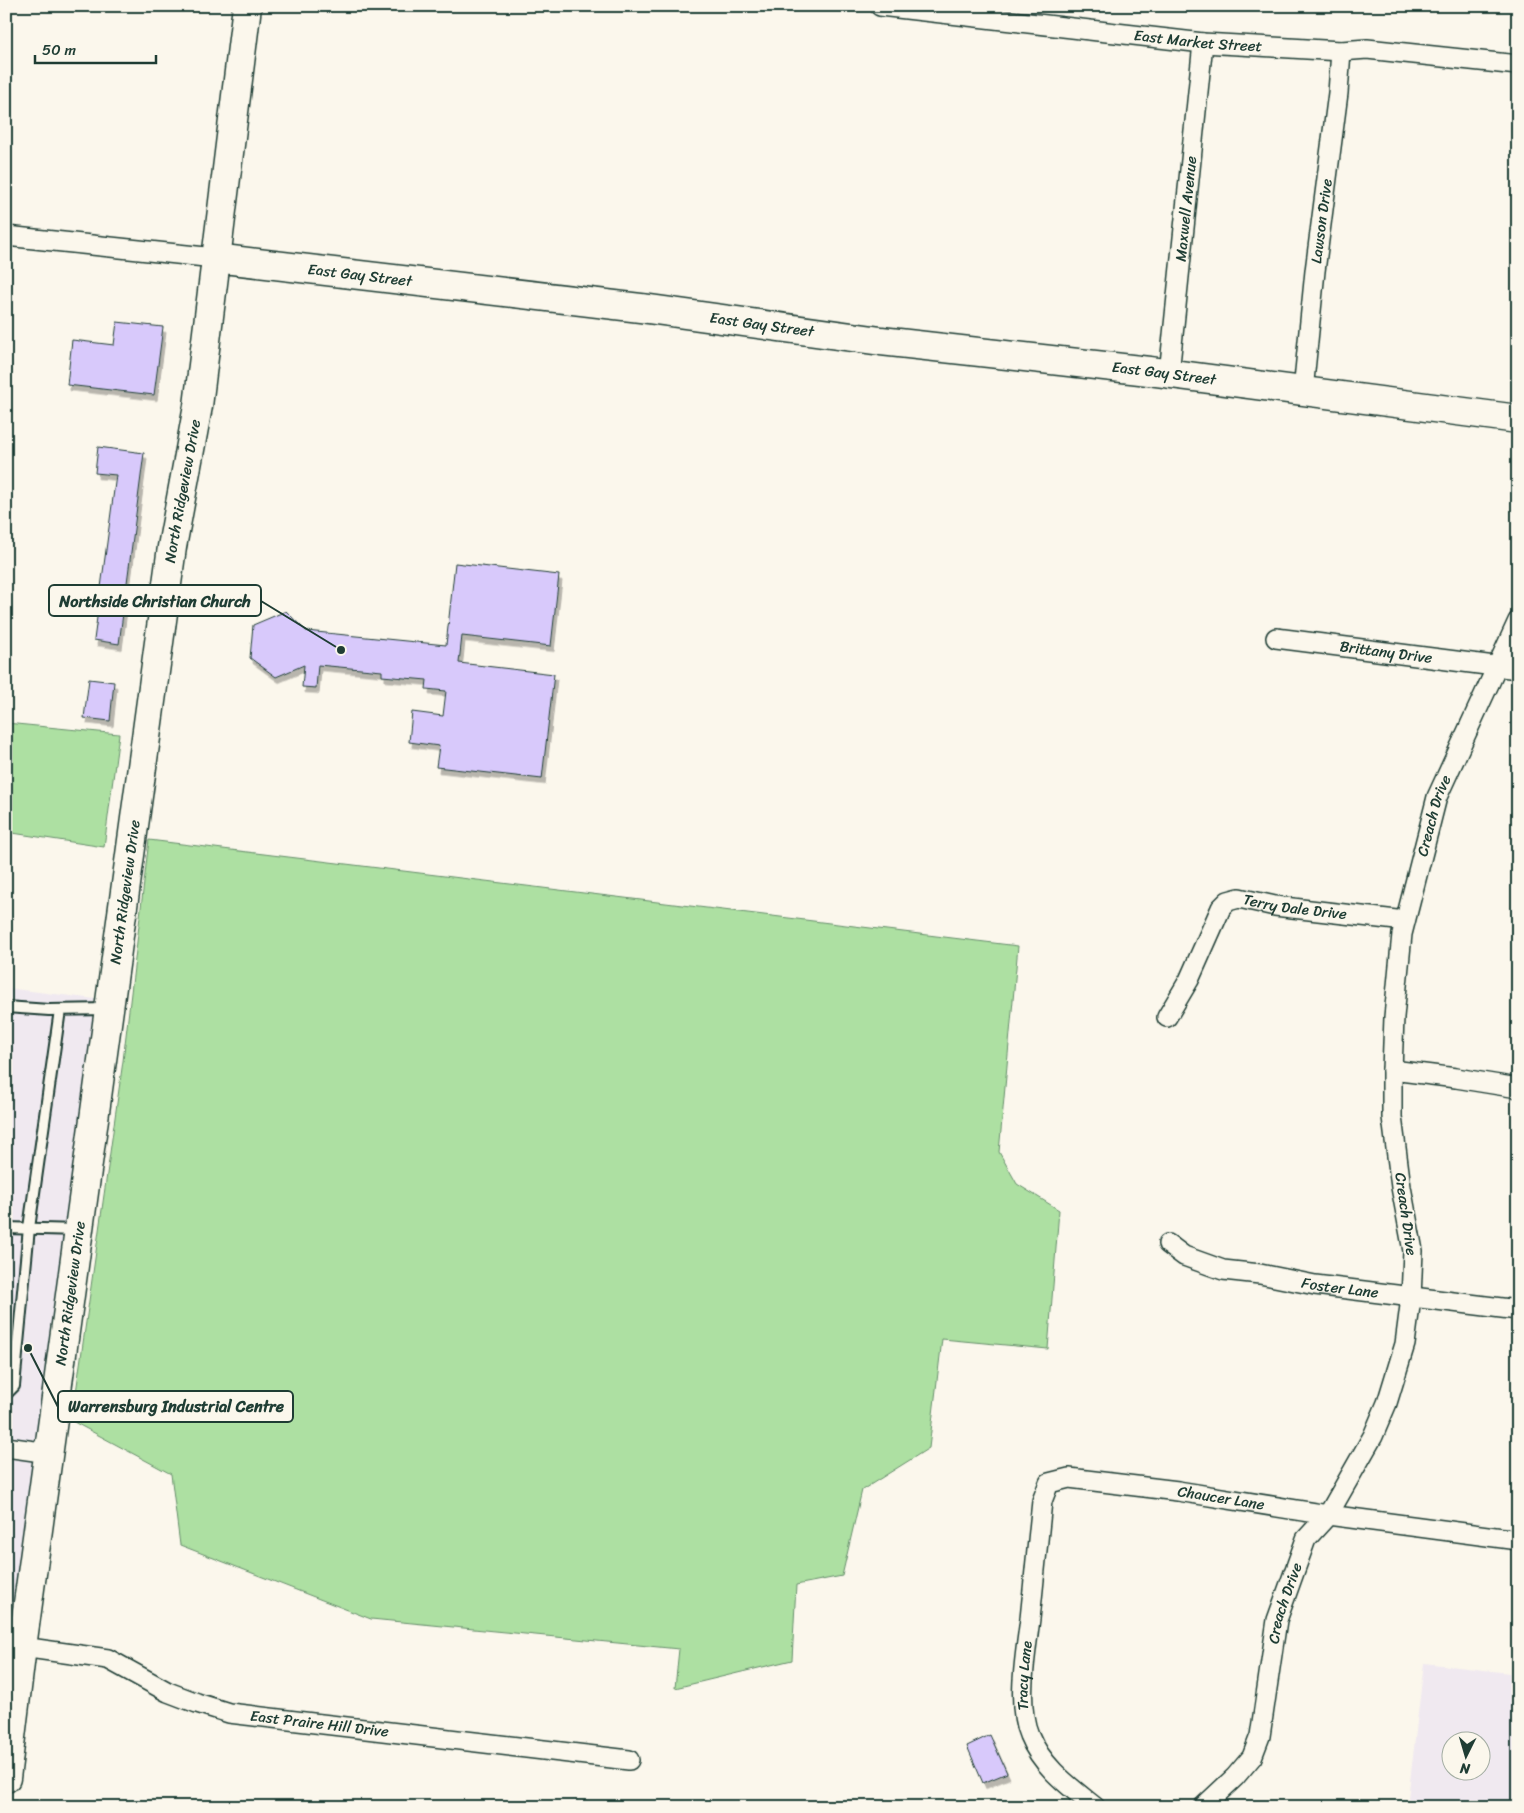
<svg xmlns="http://www.w3.org/2000/svg" width="1524" height="1813" viewBox="0 0 1524 1813" font-family="Sriracha,sans-serif">
	<defs>
		<filter id="shadow"><feDropShadow dx="3" dy="5.5" stdDeviation="0" flood-color="#0004"/></filter>
	</defs>
	<rect width="100%" height="100%" fill="#fbf7ec"/>
	<filter id="ink" filterUnits="userSpaceOnUse"><feTurbulence type="fractalNoise" baseFrequency=".02" numOctaves="2"/><feDisplacementMap in="SourceGraphic" scale="10" xChannelSelector="R" yChannelSelector="G"/><feConvolveMatrix kernelMatrix="1 2 1 2 8 2 1 2 1" color-interpolation-filters="sRGB"/></filter>
	<g filter="url(#ink)">
		<g fill="#f0e9f0" fill-rule="evenodd">
			<polygon points="6,988 95,999 6,1697"/>
			<path d="M1424 1663 1518 1674V1807H1407ZM1452 1740H1482V1770H1452Z"/>
		</g>
		<g fill="#ade0a2" stroke="#668e6b">
			<polygon points="6,723 119,734 104,847 6,832"/>
			<polygon points="149,840 1018,946 999,1152 1017,1184 1059,1210 1048,1349 942,1339 929,1448 862,1490 842,1576 796,1585 792,1660 675,1688 679,1649 371,1619 180,1545 171,1474 72,1421 123,1061"/>
		</g>
		<g fill="#d8c9fb" stroke="#1f3d34" filter="url(#shadow)">
			<polygon points="117,322 163,327 154,395 67,385 72,340 114,345"/>
			<polygon points="98,447 144,453 119,644 94,640 116,475 95,473"/>
			<polygon points="455,563 559,575 551,646 462,636 459,663 554,674 542,779 436,767 439,746 409,742 412,712 443,716 446,691 426,689 427,680 382,676 382,671 318,665 316,688 302,687 304,665 276,677 250,658 253,625 286,611 306,631 446,645"/>
			<polygon points="89,679 114,682 110,721 84,718"/>
			<polygon points="990,1735 1007,1773 983,1783 967,1746"/>
		</g>
		<g fill="none" stroke-linecap="round" stroke-linejoin="round">
			<defs>
				<g id="service">
					<polyline points="6,1007 49,1010 108,1009"/>
					<polyline points="6,1228 78,1230"/>
					<polyline points="6,1394 14,1386 29,1228 60,1010"/>
				</g>
				<g id="minor">
					<path id="s1" d="M880 6 1203 43 1341 51 1367 49 1518 65"/>
					<polyline points="6,236 215,258"/>
					<path id="s2" d="M1169 374 1203 43"/>
					<path id="s3" d="M1303 391 1315 271 1338 93 1341 51"/>
					<path id="s4" d="M1276 638 1518 669"/>
					<path id="s5" d="M1167 1017 1189 980 1221 908 1228 901 1239 898 1275 906 1405 921"/>
					<polyline points="1392,1070 1456,1078 1518,1088"/>
					<path id="s6" d="M1168 1244 1184 1256 1223 1270 1260 1274 1315 1285 1518 1310"/>
					<polyline points="6,1447 49,1453"/>
					<path id="s7" d="M22 1647 108 1659 168 1692 197 1703 229 1713 629 1760"/>
					<path id="s8" d="M1095 1807C1069 1786 1042 1767 1029 1735 1016 1705 1026 1651 1030 1619 1034 1579 1038 1540 1042 1501L1049 1483 1069 1478 1178 1491 1328 1515 1518 1540"/>
					<path id="s9" d="M1203 1807 1235 1777 1252 1757 1260 1736 1277 1620 1306 1539 1328 1515 1373 1436 1387 1403 1405 1344 1411 1298 1413 1251 1401 1187 1392 1117V1070L1394 1017 1402 934 1437 797 1518 621"/>
				</g>
				<g id="secondary">
					<path id="s10" d="M215 258 649 309 881 341 1149 371 1518 419"/>
					<path id="s11" d="M6 1778 22 1647 172 547 198 406 247 6"/>
				</g>
			</defs>
			<use href="#service" stroke="#1f3d34" stroke-width="14"/>
			<use href="#minor" stroke="#1f3d34" stroke-width="22"/>
			<use href="#secondary" stroke="#1f3d34" stroke-width="31"/>
			<use href="#service" stroke="#fbf7ec" stroke-width="10"/>
			<use href="#minor" stroke="#fbf7ec" stroke-width="19"/>
			<use href="#secondary" stroke="#fbf7ec" stroke-width="28"/>
		</g>
	</g>
	<g text-anchor="middle" dominant-baseline="central" stroke-width="4" stroke-linejoin="round" paint-order="stroke">
		<g font-size="15" fill="#1f3d34" stroke="#fbf7ec">
			<text stroke="none"><textPath href="#s1" startOffset="320">East Market Street</textPath></text>
			<text stroke="none"><textPath href="#s2" startOffset="166">Maxwell Avenue</textPath></text>
			<text stroke="none"><textPath href="#s3" startOffset="171">Lawson Drive</textPath></text>
			<text stroke="none"><textPath href="#s10" startOffset="146">East Gay Street</textPath></text>
			<text stroke="none"><textPath href="#s10" startOffset="551">East Gay Street</textPath></text>
			<text stroke="none"><textPath href="#s10" startOffset="956">East Gay Street</textPath></text>
			<text stroke="none"><textPath href="#s11" startOffset="1299">North Ridgeview Drive</textPath></text>
			<text stroke="none"><textPath href="#s4" startOffset="111">Brittany Drive</textPath></text>
			<text stroke="none"><textPath href="#s9" startOffset="1052">Creach Drive</textPath></text>
			<text stroke="none"><textPath href="#s11" startOffset="894">North Ridgeview Drive</textPath></text>
			<text stroke="none"><textPath href="#s5" startOffset="200">Terry Dale Drive</textPath></text>
			<text transform="translate(1406 1214) rotate(82)">Creach Drive</text>
			<text stroke="none"><textPath href="#s6" startOffset="180">Foster Lane</textPath></text>
			<text stroke="none"><textPath href="#s11" startOffset="489">North Ridgeview Drive</textPath></text>
			<text stroke="none"><textPath href="#s8" startOffset="528">Chaucer Lane</textPath></text>
			<text stroke="none"><textPath href="#s9" startOffset="228">Creach Drive</textPath></text>
			<text stroke="none"><textPath href="#s8" startOffset="159">Tracy Lane</textPath></text>
			<text stroke="none"><textPath href="#s7" startOffset="311">East Praire Hill Drive</textPath></text>
		</g>
	</g>
	<path fill="none" stroke="#1f3d34" stroke-width="2" d="M341 650L261 601M28 1348L58 1407"/>
	<g fill="#1f3d34" stroke="#fbf7ec" stroke-width="2">
		<circle cx="341" cy="650" r="5"/>
		<circle cx="28" cy="1348" r="5"/>
	</g>
	<g fill="#fbf7ec" stroke="#1f3d34" stroke-width="2">
		<rect x="49" y="585" width="212" height="31" rx="5"/>
		<rect x="58" y="1391" width="235" height="31" rx="5"/>
	</g>
	<g font-size="16" text-anchor="middle" font-weight="bold" fill="#1f3d34">
		<text x="155" y="607">Northside Christian Church</text>
		<text x="176" y="1412">Warrensburg Industrial Centre</text>
	</g>
	<rect width="1524" height="1813" fill="none" stroke="#fbf7ec" stroke-width="25"/>
	<rect x="12" y="12" width="1499" height="1788" fill="none" stroke="#1f3d34" stroke-width="2" filter="url(#ink)"/>
	<g transform="translate(1466 1756) rotate(185)"><circle r="24" fill="#fbf7ec" stroke="#a3ada2"/>
	<path d="M0-4L9 19L0 12L-9 19Z" fill="#1f3d34"/>
	<text y="-8" font-size="14" font-weight="bold" text-anchor="middle" fill="#1f3d34">N</text>
	</g>
	<path d="M35 55v8h121v-8" fill="none" stroke="#1f3d34" stroke-width="2.5"/>
	<text x="42" y="55" font-size="15" fill="#1f3d34" stroke="#fbf7ec" stroke-width="4" paint-order="stroke">50 m</text>
</svg>
